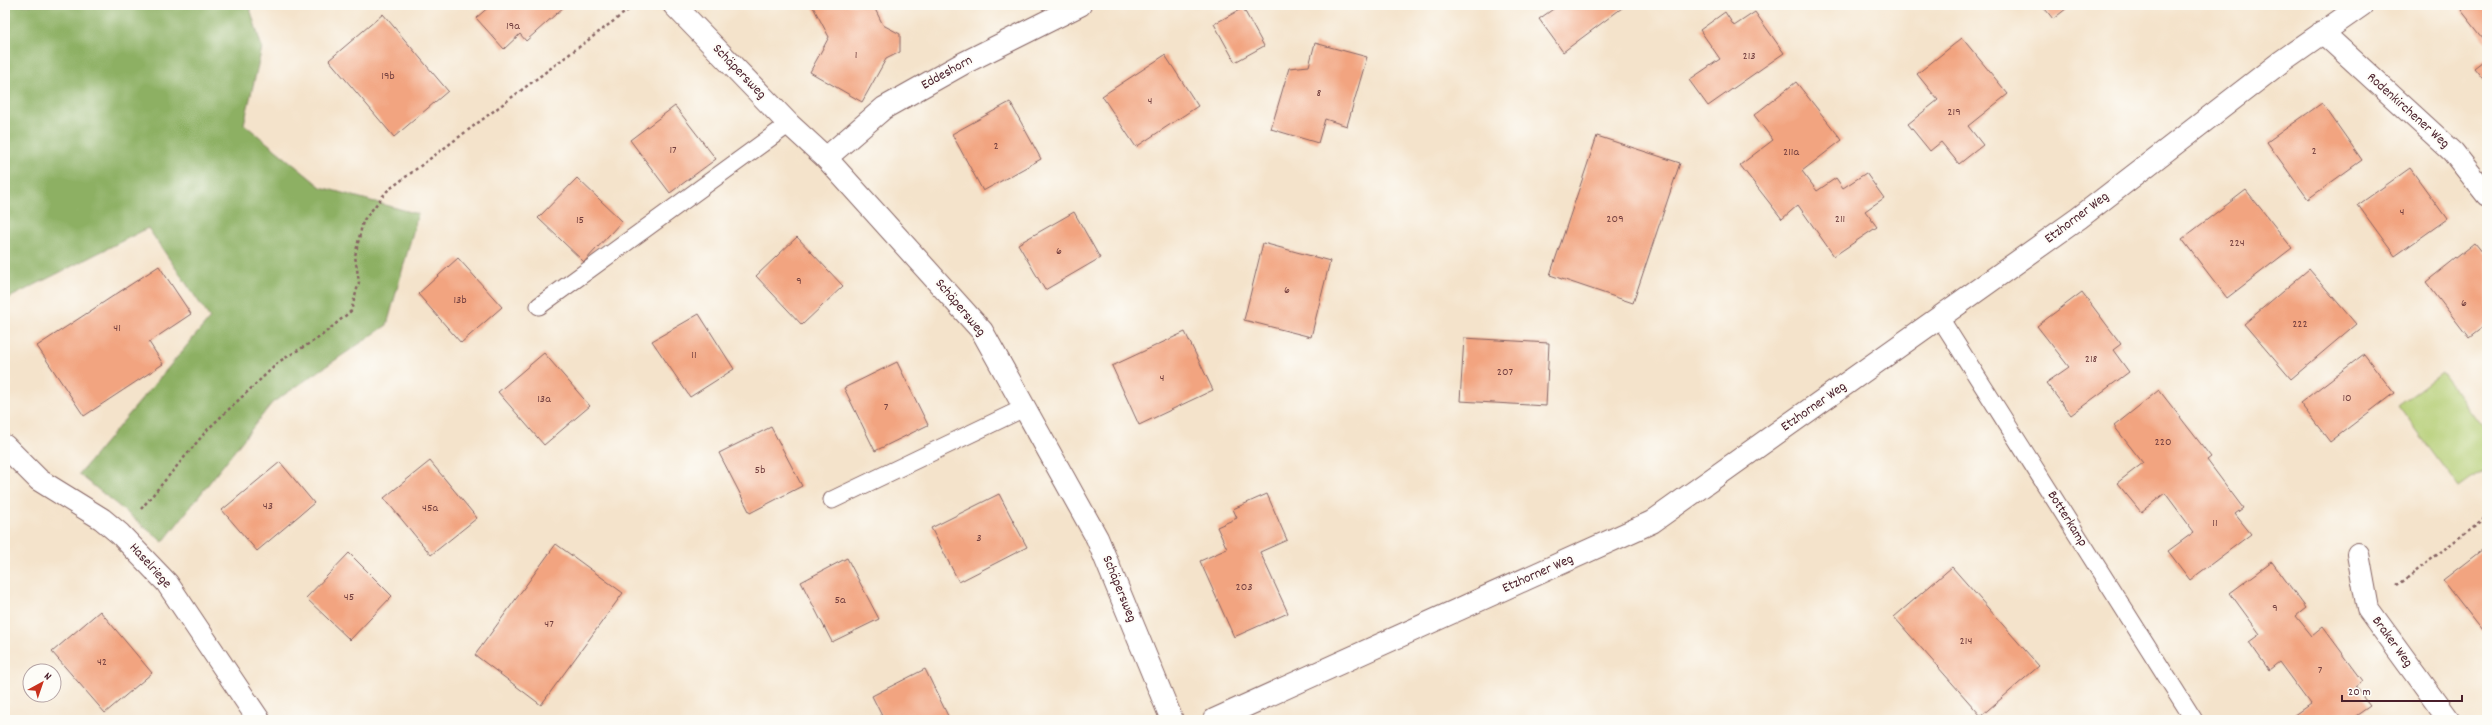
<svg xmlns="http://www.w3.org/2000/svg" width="2492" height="725" viewBox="0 0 2492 725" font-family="Dekko,sans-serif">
	<rect width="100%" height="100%" fill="#fdfcf7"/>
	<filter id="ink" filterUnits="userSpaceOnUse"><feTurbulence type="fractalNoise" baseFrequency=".025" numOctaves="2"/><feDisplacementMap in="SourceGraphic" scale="8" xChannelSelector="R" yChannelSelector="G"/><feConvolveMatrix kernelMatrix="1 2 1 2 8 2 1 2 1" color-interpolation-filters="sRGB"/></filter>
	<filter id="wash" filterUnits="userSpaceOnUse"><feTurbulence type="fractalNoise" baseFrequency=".012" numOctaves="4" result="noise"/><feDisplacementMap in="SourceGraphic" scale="16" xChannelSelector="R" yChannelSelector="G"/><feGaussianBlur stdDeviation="0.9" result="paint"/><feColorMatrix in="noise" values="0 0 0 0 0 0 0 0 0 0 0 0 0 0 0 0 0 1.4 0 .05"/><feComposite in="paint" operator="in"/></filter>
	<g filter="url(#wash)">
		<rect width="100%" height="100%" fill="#f4e3cb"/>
		<polygon fill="#b2cc71" stroke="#7e764e" points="2442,373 2487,433 2487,468 2459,488 2398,406"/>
		<polygon fill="#8db063" stroke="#6c6847" points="5,5 249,5 262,48 244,124 321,187 418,214 387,325 272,403 163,542 79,474 210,318 148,228 5,300"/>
		<g id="blocks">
			<g fill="#f2a480">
				<polygon points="491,5 566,5 526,41 520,34 504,49 476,18"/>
				<polygon points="812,5 873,5 883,25 900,34 900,52 886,59 862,102 810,72 829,37"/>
				<polygon points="1559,5 1626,5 1563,52 1539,19"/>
				<polygon points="2042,5 2071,5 2053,19"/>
				<polygon points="2467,5 2487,5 2487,43 2461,10"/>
				<polygon points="1243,8 1264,46 1235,62 1214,24"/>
				<polygon points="1725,12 1734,26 1755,12 1784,53 1708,106 1689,80 1720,59 1700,30"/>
				<polygon points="383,14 448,91 394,137 329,60"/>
				<polygon points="1962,38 2008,94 1968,126 1983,145 1959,164 1941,142 1930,151 1908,124 1938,100 1917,74"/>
				<polygon points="1315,43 1367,57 1347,126 1325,119 1318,143 1271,129 1289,68 1309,66"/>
				<polygon points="1165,55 1198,106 1136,147 1102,96"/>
				<polygon points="2487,58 2487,84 2474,68"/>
				<polygon points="1796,82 1842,140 1802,171 1817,191 1836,178 1843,188 1866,173 1884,198 1865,211 1877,227 1834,256 1798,205 1782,219 1740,165 1773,140 1754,115"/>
				<polygon points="1010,102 1041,159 983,191 952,134"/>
				<polygon points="2322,103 2362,160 2308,199 2267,142"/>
				<polygon points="675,106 716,159 670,193 630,140"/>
				<polygon points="1597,136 1680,163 1633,303 1550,275"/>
				<polygon points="2410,168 2447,219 2395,256 2358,205"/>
				<polygon points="577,178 622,221 584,262 538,218"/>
				<polygon points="2246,190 2292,248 2227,298 2182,239"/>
				<polygon points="1074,212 1100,258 1045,290 1018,244"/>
				<polygon points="797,237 843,286 802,325 756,276"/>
				<polygon points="1263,243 1330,261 1311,337 1244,320"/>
				<polygon points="2475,243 2487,258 2487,324 2469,338 2426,282"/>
				<polygon points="458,258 502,307 461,343 418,294"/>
				<polygon points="159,266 191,314 149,342 163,364 84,416 37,346"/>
				<polygon points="2309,269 2356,324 2291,379 2244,324"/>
				<polygon points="2082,292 2121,344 2113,350 2129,372 2071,415 2046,383 2069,367 2037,326"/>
				<polygon points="699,314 734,369 690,397 652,341"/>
				<polygon points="1185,332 1213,390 1139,425 1112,366"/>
				<polygon points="1464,338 1549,343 1546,406 1460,401"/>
				<polygon points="544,353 590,406 544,445 498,392"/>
				<polygon points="2364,354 2394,393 2330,442 2300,403"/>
				<polygon points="2487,361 2487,370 2483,364"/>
				<polygon points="897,362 928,425 875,451 844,388"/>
				<polygon points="2159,390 2211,457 2207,460 2243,508 2235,514 2251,534 2190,580 2168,551 2194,532 2165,493 2141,512 2117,483 2143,463 2114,426"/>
				<polygon points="771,427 802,486 750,513 719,453"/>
				<polygon points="430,461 477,518 431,555 384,498"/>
				<polygon points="280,462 314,503 257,551 222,510"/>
				<polygon points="999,494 1027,547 959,582 931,528"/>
				<polygon points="1267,494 1287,540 1260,552 1288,613 1234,637 1200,561 1227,549 1217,527 1237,518 1233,509"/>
				<polygon points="556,544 623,593 541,705 475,655"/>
				<polygon points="2487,546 2487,627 2482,630 2443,580"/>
				<polygon points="349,553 392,596 350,640 306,598"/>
				<polygon points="847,558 879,619 832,642 801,582"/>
				<polygon points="2272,562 2306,608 2296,616 2312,636 2323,627 2363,681 2355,687 2370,706 2350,720 2287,720 2310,704 2279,662 2269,670 2249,642 2260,634 2230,593"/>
				<polygon points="1952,567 2039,666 1981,716 1894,617"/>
				<polygon points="100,611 152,673 105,713 52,652"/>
				<polygon points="925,669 950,720 884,720 872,696"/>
			</g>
		</g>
	</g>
	<g filter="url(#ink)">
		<use href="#blocks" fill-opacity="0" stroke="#866463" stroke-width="1"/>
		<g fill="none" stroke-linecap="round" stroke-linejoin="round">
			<defs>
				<g id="service">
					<polyline points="539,306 789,124"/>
					<polyline points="1940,318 2194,720"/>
					<polyline points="832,500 1024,408"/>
				</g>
				<g id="minor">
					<polyline points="674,5 789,124 826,158 982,331 1097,538 1172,720"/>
					<polyline points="2322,32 2453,152 2487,195"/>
					<polyline points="826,158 884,108 964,63 1080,5"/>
					<polyline points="5,446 39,480 102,519 120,534 167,583 259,720"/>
					<polyline points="2358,554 2368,609 2449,720"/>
					<polyline points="1214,720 1652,522 2079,218 2282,61 2362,5"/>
				</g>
			</defs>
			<use href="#service" stroke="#866463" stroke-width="19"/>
			<use href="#minor" stroke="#866463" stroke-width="24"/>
			<g stroke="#866463" stroke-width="2.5" stroke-dasharray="3 3" stroke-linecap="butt">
				<polyline points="141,509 208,429 280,361 320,337 351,311 359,282 355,256 363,221 387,191 635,5"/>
				<polyline points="2397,586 2487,516"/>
			</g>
			<use href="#service" stroke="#fff" stroke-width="17"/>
			<use href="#minor" stroke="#fff" stroke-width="22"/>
		</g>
	</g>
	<g text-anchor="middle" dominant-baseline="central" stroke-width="4" stroke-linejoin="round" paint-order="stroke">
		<g font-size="12" fill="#744040">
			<text x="513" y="26">19a</text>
			<text x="856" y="55">1</text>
			<text x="1749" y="56">213</text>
			<text x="388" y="76">19b</text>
			<text x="1319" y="93">8</text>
			<text x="1150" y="101">4</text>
			<text x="1954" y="112">219</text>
			<text x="996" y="146">2</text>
			<text x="673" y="150">17</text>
			<text x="2314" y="151">2</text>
			<text x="1791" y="152">211a</text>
			<text x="2402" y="212">4</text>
			<text x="1615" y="219">209</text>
			<text x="1840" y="219">211</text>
			<text x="580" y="220">15</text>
			<text x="2237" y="243">224</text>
			<text x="1059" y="251">6</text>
			<text x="799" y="281">9</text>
			<text x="1287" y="290">6</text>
			<text x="460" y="300">13b</text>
			<text x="2464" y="303">6</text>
			<text x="2300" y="324">222</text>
			<text x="117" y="328">41</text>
			<text x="694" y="355">11</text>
			<text x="2091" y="359">218</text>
			<text x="1505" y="372">207</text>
			<text x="1162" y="378">4</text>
			<text x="2347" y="398">10</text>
			<text x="544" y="399">13a</text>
			<text x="886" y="407">7</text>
			<text x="2163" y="442">220</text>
			<text x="760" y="470">5b</text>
			<text x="268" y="506">43</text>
			<text x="430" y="508">45a</text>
			<text x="2215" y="523">11</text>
			<text x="979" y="538">3</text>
			<text x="1244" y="587">203</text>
			<text x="349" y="597">45</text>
			<text x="840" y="600">5a</text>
			<text x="2275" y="608">9</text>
			<text x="549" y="624">47</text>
			<text x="1966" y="641">214</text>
			<text x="102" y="662">42</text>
			<text x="2320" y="670">7</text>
		</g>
		<g font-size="14" fill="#4a1f2b" stroke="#fdfcf7">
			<text transform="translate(739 72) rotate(46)">Schäpersweg</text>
			<text transform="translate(947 73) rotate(-29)">Eddeshorn</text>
			<text transform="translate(2408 111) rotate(42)">Rodenkirchener Weg</text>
			<text transform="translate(2077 218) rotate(-37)">Etzhorner Weg</text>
			<text transform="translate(960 308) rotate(50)">Schäpersweg</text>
			<text transform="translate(1814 407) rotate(-35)">Etzhorner Weg</text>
			<text transform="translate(2067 519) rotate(58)">Botterkamp</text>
			<text transform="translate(150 566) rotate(48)">Haselriege</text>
			<text transform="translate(1538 574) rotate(-24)">Etzhorner Weg</text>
			<text transform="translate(1119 589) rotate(68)">Schäpersweg</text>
			<text transform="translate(2392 642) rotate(54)">Braker Weg</text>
		</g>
	</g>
	<rect width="2492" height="725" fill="none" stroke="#fdfcf7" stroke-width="20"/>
	<g transform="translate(42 683) rotate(40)"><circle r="19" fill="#fdfcf7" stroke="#b5a4a5"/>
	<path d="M0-3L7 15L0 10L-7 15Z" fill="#c8321e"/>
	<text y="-6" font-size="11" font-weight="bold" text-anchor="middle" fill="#4a1f2b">N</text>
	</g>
	<path d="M2342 695v6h120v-6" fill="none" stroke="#4a1f2b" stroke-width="2"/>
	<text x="2348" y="695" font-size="12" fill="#4a1f2b" stroke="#fdfcf7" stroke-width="3" paint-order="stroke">20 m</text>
</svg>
